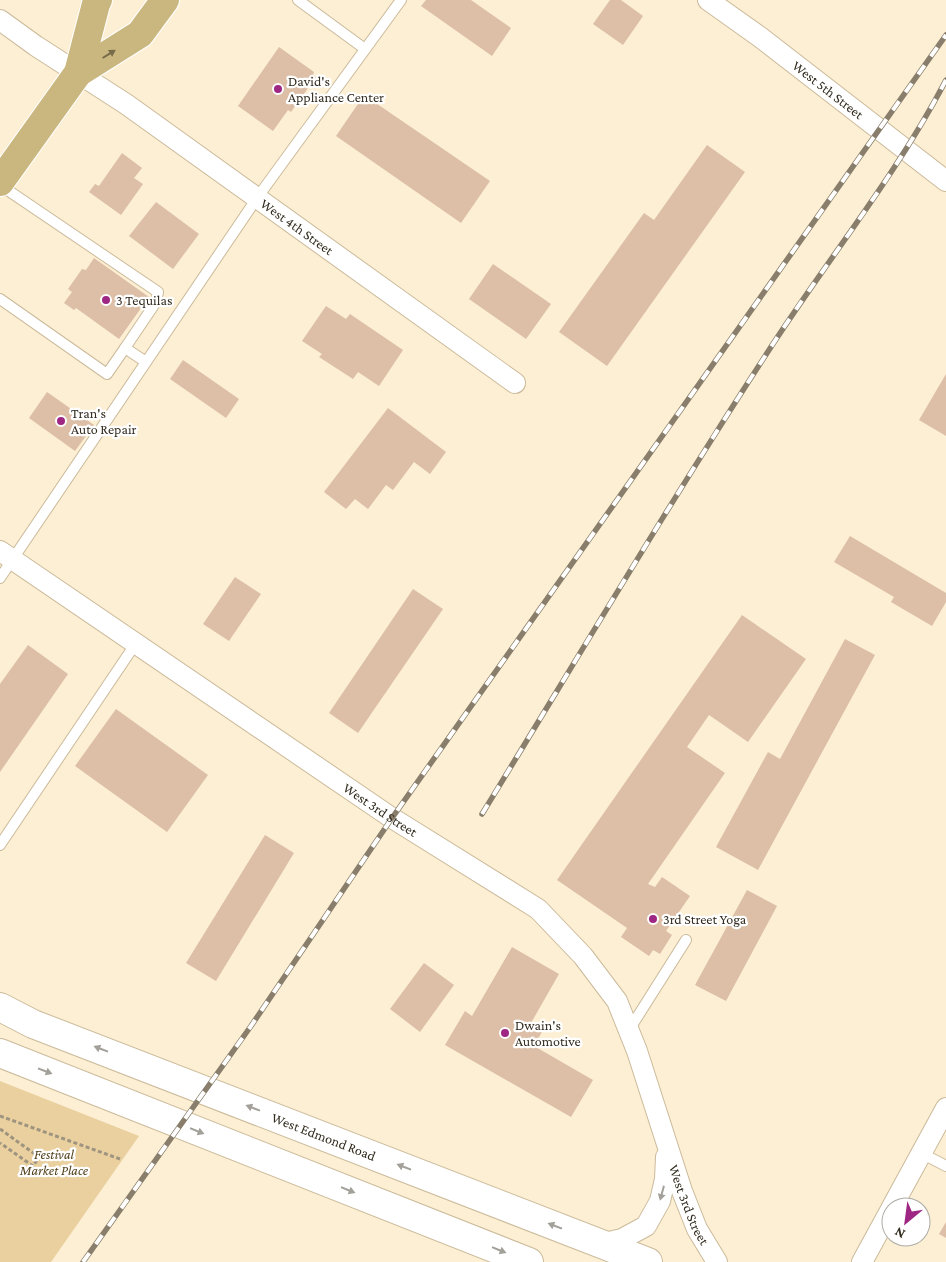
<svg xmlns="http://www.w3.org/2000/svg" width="946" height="1262" viewBox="0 0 946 1262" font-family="'Crimson Pro',serif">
	<rect width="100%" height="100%" fill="#fdefd4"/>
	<polygon fill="#ead09f" points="0,1081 139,1136 51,1262 0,1262"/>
	<g fill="#dcbfa6">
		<polygon points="426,0 471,0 511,28 492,56 421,6"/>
		<polygon points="610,0 621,0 643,16 623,45 593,24"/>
		<polygon points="279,47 314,72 313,75 316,77 291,112 288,110 273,131 238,106"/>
		<polygon points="364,95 490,181 461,223 336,136"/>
		<polygon points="707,145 745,172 607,366 559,332 644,213 654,220"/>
		<polygon points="122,153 142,168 134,178 143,184 121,215 89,192 95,184 99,186"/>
		<polygon points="156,202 199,234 173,269 129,236"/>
		<polygon points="94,258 149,297 119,339 76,308 74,310 64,303 72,292 68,289 82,269 86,270"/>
		<polygon points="493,264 551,304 526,339 469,299"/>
		<polygon points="326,306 346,319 350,314 403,350 379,386 358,372 353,379 319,357 322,354 302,341"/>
		<polygon points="183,360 239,399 226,418 170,379"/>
		<polygon points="946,374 946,436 919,420"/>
		<polygon points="47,392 94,425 75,451 29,418"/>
		<polygon points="388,408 446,452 430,474 414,462 393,490 386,485 368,509 355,499 346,509 324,492"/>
		<polygon points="850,536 946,593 946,602 932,626 891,602 894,597 834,562"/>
		<polygon points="235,577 261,594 229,641 203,624"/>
		<polygon points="413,589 443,609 358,733 329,713"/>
		<polygon points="742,615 806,659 748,742 709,715 687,747 725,773 648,884 655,887 662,877 690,896 666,931 672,935 660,954 653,950 649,956 621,937 627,928 557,880"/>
		<polygon points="845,639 875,655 758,870 716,847 768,752 780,759"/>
		<polygon points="28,645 68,674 0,772 0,684"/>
		<polygon points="116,709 208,775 167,832 75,766"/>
		<polygon points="265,835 294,853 216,981 186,963"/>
		<polygon points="747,890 777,906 726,1001 695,985"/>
		<polygon points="512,947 559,974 531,1023 543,1030 534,1046 593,1080 571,1117 445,1045 465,1011 472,1016"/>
		<polygon points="424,963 454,985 420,1032 390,1009"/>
		<polygon points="946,1222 946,1238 939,1234"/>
	</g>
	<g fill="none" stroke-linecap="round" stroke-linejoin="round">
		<defs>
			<g id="service">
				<polyline points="298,0 365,49"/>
				<polyline points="0,185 158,292 156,302 125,348"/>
				<polyline points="0,299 107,374 125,348 146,362"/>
				<polyline points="0,578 257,198 401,0"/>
				<polyline points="0,845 136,643"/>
				<polyline points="629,1030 686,940"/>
				<polyline points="921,1153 946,1166"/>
			</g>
			<g id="minor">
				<path id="s1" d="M708 0 760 37 946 181"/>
				<path id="s2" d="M0 20 36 46 126 104 515 383"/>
				<path id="s3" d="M0 551 392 818 538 909 583 956 617 1001 637 1051 682 1191 697 1229 717 1262"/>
				<polyline points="892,1207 946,1108"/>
				<polyline points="601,1244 622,1239 646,1226 660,1201 665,1179 666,1157"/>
				<polyline points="862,1262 891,1209"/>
			</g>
			<g id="secondary">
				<path id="s4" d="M0 1007 33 1024 648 1262"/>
				<polyline points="0,1053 529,1262"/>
			</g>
			<g id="primary">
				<polyline points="78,73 140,34 165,0"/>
				<polyline points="0,182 78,73 96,4 98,0"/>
			</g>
		</defs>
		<use href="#service" stroke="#cbba9a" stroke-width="12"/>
		<use href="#minor" stroke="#cbba9a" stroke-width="22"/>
		<use href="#secondary" stroke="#cbba9a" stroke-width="30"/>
		<use href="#primary" stroke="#fff" stroke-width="30"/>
		<g stroke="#9e947f" stroke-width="3" stroke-dasharray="4 2.5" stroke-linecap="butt">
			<polyline points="0,1116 120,1159"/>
			<polyline points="0,1129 39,1157 33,1166 0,1143"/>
		</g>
		<use href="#service" stroke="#fff" stroke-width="10"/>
		<use href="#minor" stroke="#fff" stroke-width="20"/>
		<use href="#secondary" stroke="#fff" stroke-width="28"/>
		<use href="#primary" stroke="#cab77f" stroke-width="28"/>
		<defs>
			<g id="rail">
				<path d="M482 814C577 659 670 502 769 350 827 260 896 176 946 80"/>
				<polyline points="83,1262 251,1026 392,818 946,35"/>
			</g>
		</defs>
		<use href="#rail" stroke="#887e6b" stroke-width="5.5"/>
		<use href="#rail" stroke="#fff" stroke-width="4" stroke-dasharray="11" stroke-linecap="butt"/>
	</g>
	<defs><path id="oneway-solid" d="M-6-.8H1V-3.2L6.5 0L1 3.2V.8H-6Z" transform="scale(1.25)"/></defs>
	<use fill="#776b4a" href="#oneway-solid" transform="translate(109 54) rotate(-32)"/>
	<g fill="#a3a09a">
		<use href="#oneway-solid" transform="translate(101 1049) rotate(-159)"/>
		<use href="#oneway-solid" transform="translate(45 1071) rotate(21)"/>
		<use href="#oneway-solid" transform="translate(253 1108) rotate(-159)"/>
		<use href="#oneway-solid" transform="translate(197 1131) rotate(22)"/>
		<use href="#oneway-solid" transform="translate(404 1167) rotate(-159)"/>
		<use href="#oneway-solid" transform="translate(348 1190) rotate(22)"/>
		<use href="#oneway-solid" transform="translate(662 1193) rotate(105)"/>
		<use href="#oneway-solid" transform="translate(555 1226) rotate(-159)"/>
		<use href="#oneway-solid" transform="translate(499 1250) rotate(22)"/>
	</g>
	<g fill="#9d2782" stroke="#fff" stroke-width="2">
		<circle cx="278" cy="89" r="5"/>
		<circle cx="106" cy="300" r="5"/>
		<circle cx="61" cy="421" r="5"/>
		<circle cx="653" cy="919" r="5"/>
		<circle cx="505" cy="1033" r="5"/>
	</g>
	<g text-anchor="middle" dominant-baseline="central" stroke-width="4.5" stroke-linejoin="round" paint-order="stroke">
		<g font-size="14" fill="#332c1f" stroke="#fff" text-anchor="start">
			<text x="288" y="81">David's<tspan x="288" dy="16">Appliance Center</tspan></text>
			<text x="116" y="300">3 Tequilas</text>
			<text x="71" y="413">Tran's<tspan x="71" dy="16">Auto Repair</tspan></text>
			<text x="663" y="919">3rd Street Yoga</text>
			<text x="515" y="1025">Dwain's<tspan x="515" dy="16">Automotive</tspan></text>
		</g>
		<g font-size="14" fill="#332c1f" stroke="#fff">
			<text stroke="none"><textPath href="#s1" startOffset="150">West 5th Street</textPath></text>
			<text stroke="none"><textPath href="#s2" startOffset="362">West 4th Street</textPath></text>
			<text stroke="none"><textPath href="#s3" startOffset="460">West 3rd Street</textPath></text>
			<text stroke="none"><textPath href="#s4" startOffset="349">West Edmond Road</textPath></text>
			<text stroke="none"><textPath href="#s3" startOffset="984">West 3rd Street</textPath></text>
		</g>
		<g font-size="14" font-style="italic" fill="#52401b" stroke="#fff">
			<text x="54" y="1154">Festival<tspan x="54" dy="16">Market Place</tspan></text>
		</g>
	</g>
	<g transform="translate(906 1222) rotate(209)"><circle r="24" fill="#ffffff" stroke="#adaba5"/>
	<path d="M0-4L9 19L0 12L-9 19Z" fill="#9d2782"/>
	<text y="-8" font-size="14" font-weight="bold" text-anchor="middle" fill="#332c1f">N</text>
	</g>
</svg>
